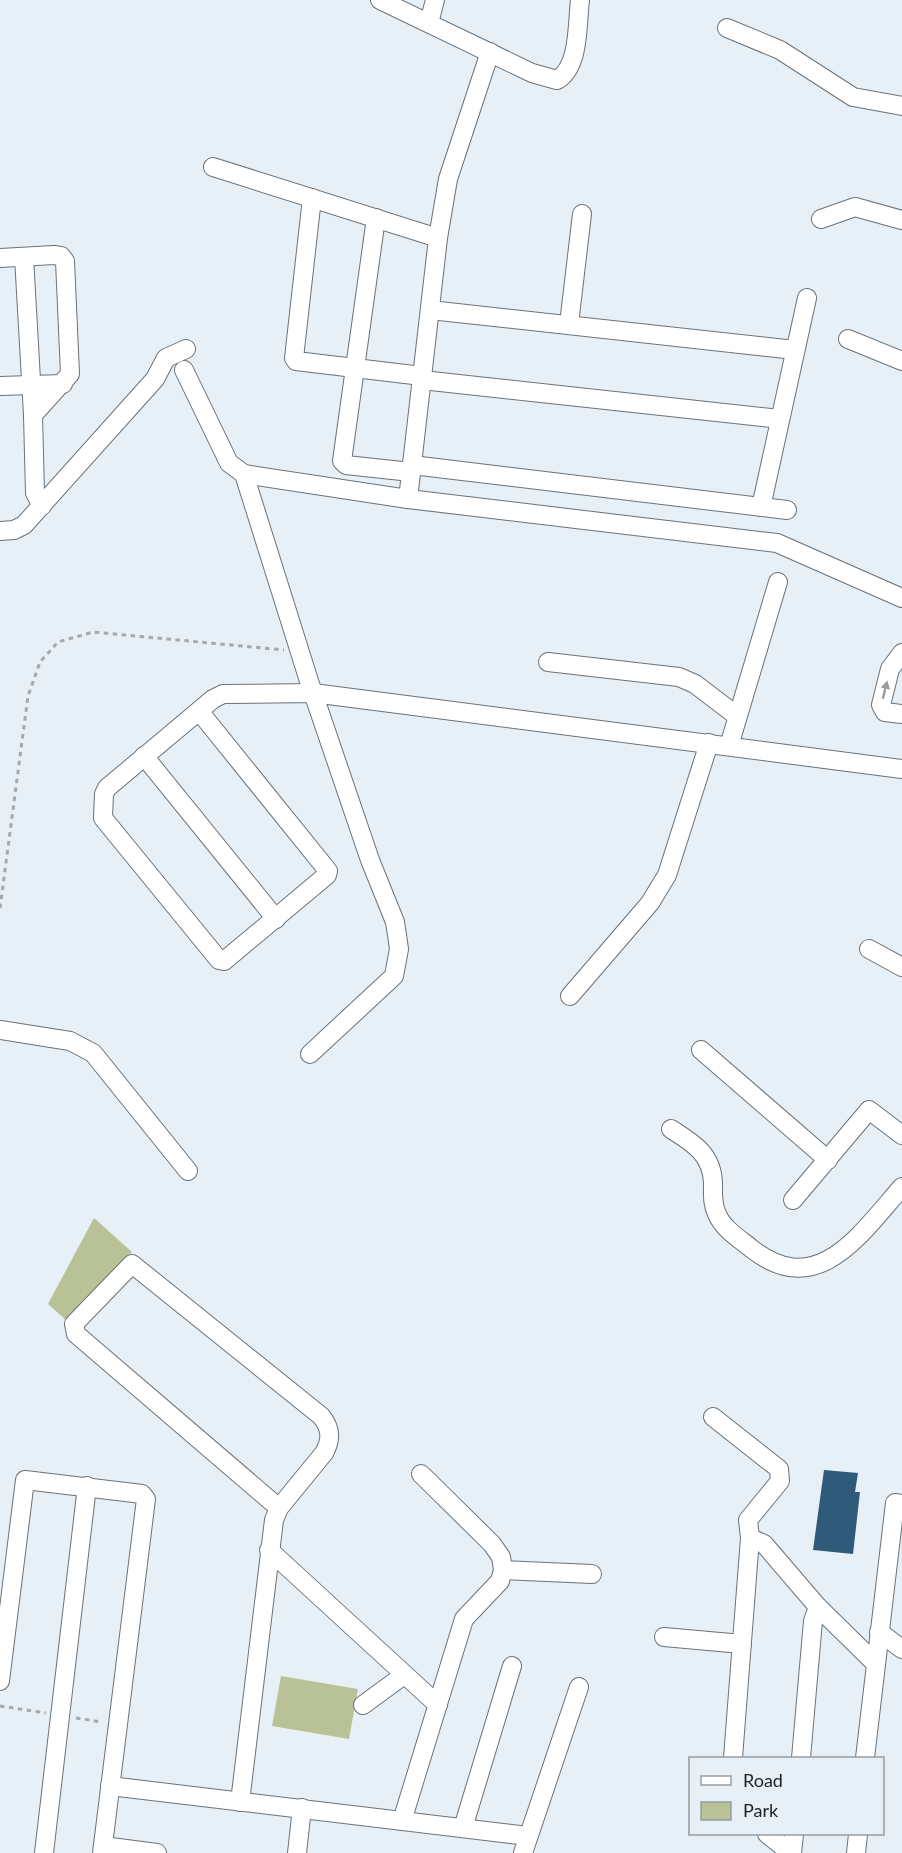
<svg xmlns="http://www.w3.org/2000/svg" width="902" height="1853" viewBox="0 0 902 1853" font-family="Lato,sans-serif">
	<rect width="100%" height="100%" fill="#e7f0f7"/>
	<g fill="#b8c296">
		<polygon points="94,1218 132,1252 67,1321 48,1304"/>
		<polygon points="281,1676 358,1689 349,1739 272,1726"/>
	</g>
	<polygon fill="#305a7a" points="824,1470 858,1473 855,1492 860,1492 853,1554 813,1550"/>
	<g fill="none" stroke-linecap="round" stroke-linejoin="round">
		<defs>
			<g id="minor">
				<path d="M380 0 532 73 557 80C580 67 577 23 580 0"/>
				<polyline points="429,23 435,0"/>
				<polyline points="727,28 780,50 853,97 902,106"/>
				<polyline points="213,167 438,238"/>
				<polyline points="312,198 294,358 296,361 422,376"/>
				<polyline points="376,218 342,461 346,465 411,472"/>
				<polyline points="821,219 855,207 902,220"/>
				<polyline points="24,257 33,415"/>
				<polyline points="0,258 54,255 61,256 65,261 70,374 33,415 35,493 42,506"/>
				<polyline points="430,310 795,350"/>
				<polyline points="569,324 582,214"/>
				<polyline points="848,339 902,361"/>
				<polyline points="184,370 229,463 244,474 408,499 777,543 902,598"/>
				<polyline points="422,380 780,419"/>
				<polyline points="0,386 63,384"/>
				<polyline points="412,465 787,510"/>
				<polyline points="244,474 309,681 370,860 395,922 397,935 399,949 394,976 310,1054"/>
				<polyline points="408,499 438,238 448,179 490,52"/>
				<polyline points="761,507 807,298"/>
				<polyline points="0,531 14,530 24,525 155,379 166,358 186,349"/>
				<polyline points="902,653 890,669 881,705 885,712 902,714"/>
				<polyline points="548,662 679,677 695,684 737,716"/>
				<polyline points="199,711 328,871 327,875 224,961 219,960 103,818 104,794 107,788 213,699 223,694 313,693 902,769"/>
				<polyline points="729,746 778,582"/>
				<polyline points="144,756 276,919"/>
				<polyline points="869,949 902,967"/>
				<polyline points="570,996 650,903 667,875 709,743"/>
				<polyline points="0,1030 70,1041 93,1053 188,1171"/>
				<polyline points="701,1050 828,1160"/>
				<path d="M671 1129C693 1143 712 1154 713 1183 713 1194 712 1204 717 1214 723 1229 740 1239 752 1249 818 1301 861 1233 902 1187"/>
				<polyline points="793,1200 869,1110 902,1135"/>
				<polyline points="713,1417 779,1469 780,1481 748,1520 750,1538 733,1758"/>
				<polyline points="750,1538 764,1544 818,1607 875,1663"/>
				<polyline points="269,1550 438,1705"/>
				<polyline points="503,1570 592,1574"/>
				<polyline points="879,1632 902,1649"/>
				<polyline points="664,1637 742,1644"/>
				<polyline points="0,1681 25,1480 142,1494 146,1499 102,1853"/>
				<polyline points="363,1705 404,1675"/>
				<polyline points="801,1758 813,1621 818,1607"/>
				<polyline points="865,1758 895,1503 902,1504"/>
				<polyline points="110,1786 528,1836"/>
				<path d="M240 1802 274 1520 279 1508 324 1453C332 1439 331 1428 321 1416L132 1264 74 1324 76 1334 279 1508"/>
				<polyline points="402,1821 464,1619 500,1581 503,1570 501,1557 492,1544 421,1474"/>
				<polyline points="463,1828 512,1666"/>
				<polyline points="767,1834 791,1853"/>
				<polyline points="103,1846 157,1853"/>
				<polyline points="44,1853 87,1486"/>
				<polyline points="297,1853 302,1808"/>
				<polyline points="523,1853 579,1687"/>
				<polyline points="792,1853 794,1834"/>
				<polyline points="856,1853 858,1834"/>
			</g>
		</defs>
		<use href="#minor" stroke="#6a7278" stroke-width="20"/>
		<g stroke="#a2a9af" stroke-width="3" stroke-dasharray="4.5 4.5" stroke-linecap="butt">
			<polyline points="0,908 28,696 40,662 58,642 93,632 284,650"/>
			<polyline points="0,1706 46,1713"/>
			<polyline points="76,1718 102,1722"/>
		</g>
		<use href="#minor" stroke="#fff" stroke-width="18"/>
	</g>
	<defs><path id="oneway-solid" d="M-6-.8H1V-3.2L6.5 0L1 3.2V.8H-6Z" transform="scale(1.5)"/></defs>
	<use fill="#9a9b9c" href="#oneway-solid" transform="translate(885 690) rotate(-76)"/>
	<rect x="689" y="1757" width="195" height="78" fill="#e7f0f7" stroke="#979da3" stroke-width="1.5"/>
	<rect x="701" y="1776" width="30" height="9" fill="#ffffff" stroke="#979da3" stroke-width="1.5"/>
	<text x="743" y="1787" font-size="18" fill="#1e2124">Road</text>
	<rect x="701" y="1802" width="30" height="18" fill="#b8c296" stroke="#979da3" stroke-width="1.5"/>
	<text x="743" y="1817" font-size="18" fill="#1e2124">Park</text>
</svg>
